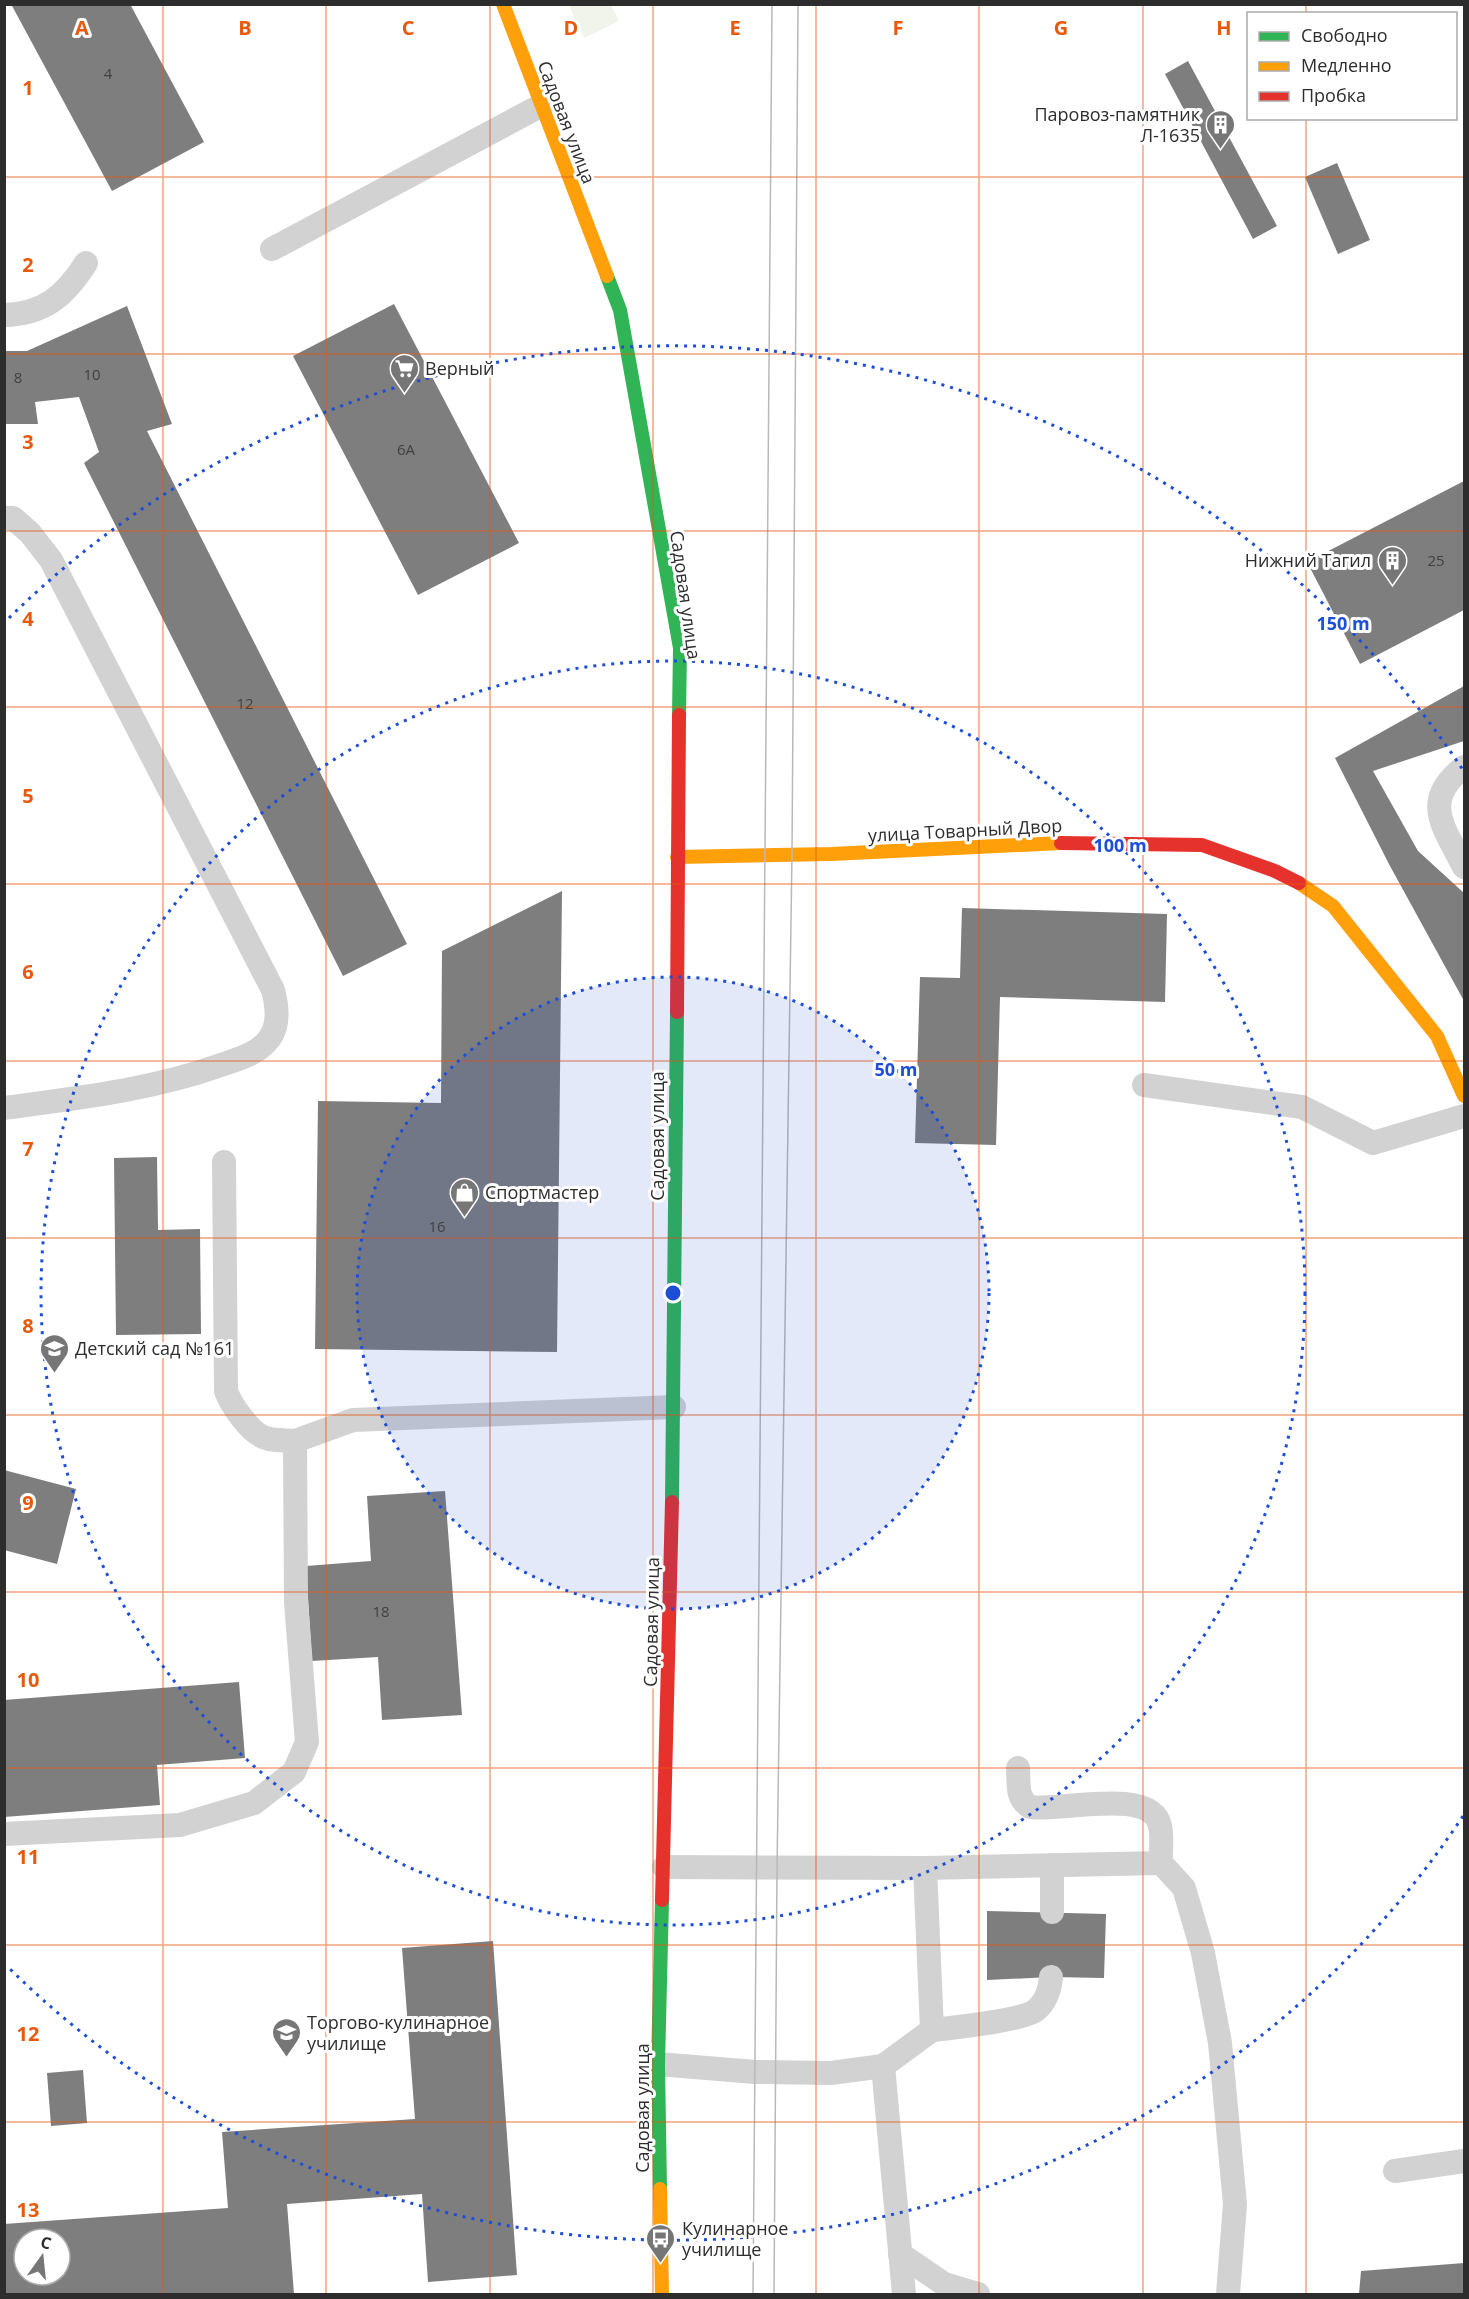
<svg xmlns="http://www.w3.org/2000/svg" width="1469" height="2299" viewBox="0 0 1469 2299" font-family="'Open Sans',sans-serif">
	<rect width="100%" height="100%" fill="#fff"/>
	<polygon fill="#f1f4ea" points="569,5 611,5 619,21 584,38"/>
	<g fill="#7e7e7e" fill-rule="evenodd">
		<polygon points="11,4 130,4 204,142 112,191"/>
		<polygon points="1188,61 1277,226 1253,239 1165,74"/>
		<polygon points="1337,163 1370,240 1338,254 1305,177"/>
		<polygon points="394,304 519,543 418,595 293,356"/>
		<polygon points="127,306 172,424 147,431 407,944 343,976 84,463 99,452 79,397 35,402 38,424 4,424 4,351 27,351"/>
		<polygon points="1464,481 1464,610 1360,664 1307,562"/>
		<polygon points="1464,686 1464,741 1373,771 1418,851 1464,893 1464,1001 1390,866 1335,758"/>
		<polygon points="562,891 557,1352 315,1349 318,1101 441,1103 442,951"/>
		<polygon points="962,908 1167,914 1165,1002 1000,997 996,1145 915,1143 920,977 960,978"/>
		<polygon points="157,1157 158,1230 200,1229 201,1334 116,1335 114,1158"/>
		<polygon points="4,1470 76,1489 57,1564 4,1550"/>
		<polygon points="445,1491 462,1715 382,1720 378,1657 312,1661 306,1566 371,1561 367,1496"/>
		<polygon points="239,1682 245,1758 157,1765 160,1805 4,1817 4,1700"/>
		<polygon points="987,1911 1106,1914 1104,1978 1051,1977 987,1980"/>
		<path d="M493 1941 517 2275 428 2282 422 2194 287 2204 294 2294H4V2224L228 2208 222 2132 415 2119 402 1948ZM24 2239H60V2275H24Z"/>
		<polygon points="83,2070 87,2123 51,2126 47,2073"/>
		<polygon points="1464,2263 1464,2294 1359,2294 1361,2271"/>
	</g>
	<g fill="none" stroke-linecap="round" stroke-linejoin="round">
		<g stroke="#d2d2d2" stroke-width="24">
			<polyline points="272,249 542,105"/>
			<path d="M4 315C44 314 65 296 86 263"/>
			<path d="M4 518H13L30 533 51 560 273 990C277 1005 280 1025 269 1039 258 1054 238 1059 221 1065 151 1090 78 1098 4 1108"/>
			<path d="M1464 767C1420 801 1444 827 1464 867"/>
			<polyline points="1144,1085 1302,1107 1373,1143 1464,1116"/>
			<path d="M224 1162 226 1391C231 1405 251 1434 266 1438 275 1441 286 1440 295 1441"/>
			<path d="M1018 1768C1019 1784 1016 1798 1030 1807 1059 1812 1152 1786 1160 1826 1163 1837 1160 1851 1161 1863L1184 1888 1203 1953 1220 2043 1235 2204 1228 2294"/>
			<polyline points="4,1834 180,1825 254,1803 294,1772 307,1742 296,1602 295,1441 353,1420 674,1407"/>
			<polyline points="1052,1865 1052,1912"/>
			<polyline points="664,1867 925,1868 1161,1863"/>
			<path d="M932 2030C950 2028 1026 2020 1036 2010 1046 2002 1050 1988 1051 1977"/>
			<polyline points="658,2064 755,2072 831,2073 883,2066 932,2030 925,1868"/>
			<polyline points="883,2066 904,2294"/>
			<polyline points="1395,2171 1464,2161"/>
			<polyline points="900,2254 944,2284 978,2294"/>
		</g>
		<g stroke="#30b455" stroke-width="14">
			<polyline points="607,276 620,310 680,648 679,715"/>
			<polyline points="672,1502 677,1012"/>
			<polyline points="660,2189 658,2064 662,1900"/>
		</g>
		<g stroke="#ff9f0a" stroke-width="14">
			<polyline points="503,4 607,276"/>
			<polyline points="677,857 831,854 1061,843"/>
			<polyline points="1299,883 1333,906 1437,1036 1464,1096"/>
			<polyline points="660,2189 662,2294"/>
		</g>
		<g stroke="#e5322d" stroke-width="14">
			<polyline points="1061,843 1202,845 1275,871 1299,883"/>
			<polyline points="677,1012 679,715"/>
			<polyline points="662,1900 672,1502"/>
		</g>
		<g stroke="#b9b9b9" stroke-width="1.5">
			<polyline points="753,2294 772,4"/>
			<polyline points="774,2294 777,1868 792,853 798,4"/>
		</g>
	</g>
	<path fill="none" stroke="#e8590c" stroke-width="1.5" stroke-opacity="0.55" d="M163 4V2294M326 4V2294M490 4V2294M653 4V2294M816 4V2294M979 4V2294M1143 4V2294M1306 4V14M1306 118V2294M4 177H1464M4 354H1464M4 531H1464M4 707H1464M4 884H1464M4 1061H1464M4 1238H1464M4 1415H1464M4 1592H1464M4 1768H1464M4 1945H1464M4 2122H1464"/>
	<circle cx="673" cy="1293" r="316" fill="#1d4ed8" fill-opacity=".12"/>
	<g fill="none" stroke="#1d4ed8" stroke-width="3" stroke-dasharray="3 6">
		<circle cx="673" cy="1293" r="316"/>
		<circle cx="673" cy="1293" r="632"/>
		<path d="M1463 1816A947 947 0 0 1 9 1968M9 618A947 947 0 0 1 1463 770"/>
	</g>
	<defs>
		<symbol id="building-pin" viewBox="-11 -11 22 30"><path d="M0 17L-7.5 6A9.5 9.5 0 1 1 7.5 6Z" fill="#767676" stroke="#fff"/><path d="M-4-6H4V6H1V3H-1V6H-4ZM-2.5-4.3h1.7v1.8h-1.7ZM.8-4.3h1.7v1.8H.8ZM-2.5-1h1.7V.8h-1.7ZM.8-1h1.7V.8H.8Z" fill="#fff"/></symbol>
		<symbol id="supermarket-pin" viewBox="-11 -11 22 30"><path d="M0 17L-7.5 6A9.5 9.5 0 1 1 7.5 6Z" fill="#767676" stroke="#fff"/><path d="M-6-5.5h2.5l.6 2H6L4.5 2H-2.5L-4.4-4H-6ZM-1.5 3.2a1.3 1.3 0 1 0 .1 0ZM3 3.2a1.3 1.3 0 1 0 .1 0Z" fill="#fff"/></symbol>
		<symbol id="shop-pin" viewBox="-11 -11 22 30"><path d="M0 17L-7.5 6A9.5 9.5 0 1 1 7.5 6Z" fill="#767676" stroke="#fff"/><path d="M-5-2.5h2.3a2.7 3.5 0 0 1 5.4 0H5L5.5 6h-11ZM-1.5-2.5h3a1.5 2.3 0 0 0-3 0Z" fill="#fff"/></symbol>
		<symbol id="school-pin" viewBox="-11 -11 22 30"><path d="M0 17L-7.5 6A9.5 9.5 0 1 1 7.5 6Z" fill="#767676" stroke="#fff"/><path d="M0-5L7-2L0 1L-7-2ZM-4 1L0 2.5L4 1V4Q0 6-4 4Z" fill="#fff"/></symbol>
		<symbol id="university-pin" viewBox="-11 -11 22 30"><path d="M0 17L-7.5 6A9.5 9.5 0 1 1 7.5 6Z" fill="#767676" stroke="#fff"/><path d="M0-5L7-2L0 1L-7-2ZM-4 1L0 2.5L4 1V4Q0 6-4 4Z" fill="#fff"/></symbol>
		<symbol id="bus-pin" viewBox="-11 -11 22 30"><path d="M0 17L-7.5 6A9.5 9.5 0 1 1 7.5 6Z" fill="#767676" stroke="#fff"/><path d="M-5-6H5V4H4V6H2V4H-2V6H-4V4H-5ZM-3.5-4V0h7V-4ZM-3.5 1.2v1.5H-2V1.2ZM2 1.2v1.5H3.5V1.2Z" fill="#fff"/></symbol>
	</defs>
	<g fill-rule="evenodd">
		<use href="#building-pin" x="1204" y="108" width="33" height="45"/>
		<use href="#supermarket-pin" x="388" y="352" width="33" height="45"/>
		<use href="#building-pin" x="1376" y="544" width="33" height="45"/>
		<use href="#shop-pin" x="448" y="1176" width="33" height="45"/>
		<use href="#school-pin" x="38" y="1332" width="33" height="45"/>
		<use href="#university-pin" x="270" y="2016" width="33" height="45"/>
		<use href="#bus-pin" x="644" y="2222" width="33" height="45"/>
	</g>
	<g text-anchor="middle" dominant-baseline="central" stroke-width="6" stroke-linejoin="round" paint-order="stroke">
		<g font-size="15" fill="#414141">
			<text x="108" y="73">4</text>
			<text x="92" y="374">10</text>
			<text x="18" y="377">8</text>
			<text x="406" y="449">6А</text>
			<text x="1436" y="560">25</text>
			<text x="245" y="703">12</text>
			<text x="437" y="1226">16</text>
			<text x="381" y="1611">18</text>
		</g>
		<g font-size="18" fill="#2d2d2d" stroke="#fff" text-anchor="start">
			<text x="1200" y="114" text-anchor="end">Паровоз-памятник<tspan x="1200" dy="21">Л-1635</tspan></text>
			<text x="425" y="368">Верный</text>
			<text x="1371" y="560" text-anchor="end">Нижний Тагил</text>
			<text x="485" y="1192">Спортмастер</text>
			<text x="75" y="1348">Детский сад №161</text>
			<text x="307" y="2022">Торгово-кулинарное<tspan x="307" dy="21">училище</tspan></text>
			<text x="682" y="2228">Кулинарное<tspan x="682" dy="21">училище</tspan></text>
		</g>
		<g font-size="18" fill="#2d2d2d" stroke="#fff">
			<text transform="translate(567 122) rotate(69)">Садовая улица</text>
			<text transform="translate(686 595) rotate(82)">Садовая улица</text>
			<text transform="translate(965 830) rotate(-3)">улица Товарный Двор</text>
			<text transform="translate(657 1136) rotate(-90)">Садовая улица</text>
			<text transform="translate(651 1622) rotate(-89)">Садовая улица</text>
			<text transform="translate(642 2108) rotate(-90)">Садовая улица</text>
		</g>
	</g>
	<g font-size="20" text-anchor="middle" font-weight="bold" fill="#e8590c" stroke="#fff" stroke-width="6" stroke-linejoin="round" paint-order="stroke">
		<text x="82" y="35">A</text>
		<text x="245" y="35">B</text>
		<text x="408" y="35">C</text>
		<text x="571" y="35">D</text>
		<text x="735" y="35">E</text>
		<text x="898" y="35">F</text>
		<text x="1061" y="35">G</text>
		<text x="1224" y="35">H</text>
		<text x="28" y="95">1</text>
		<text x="28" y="272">2</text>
		<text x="28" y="449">3</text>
		<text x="28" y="626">4</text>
		<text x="28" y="803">5</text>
		<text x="28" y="979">6</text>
		<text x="28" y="1156">7</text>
		<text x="28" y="1333">8</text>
		<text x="28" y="1510">9</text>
		<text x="28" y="1687">10</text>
		<text x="28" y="1864">11</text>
		<text x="28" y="2041">12</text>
		<text x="28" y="2217">13</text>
	</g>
	<circle cx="673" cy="1293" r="9" fill="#1d4ed8" stroke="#fff" stroke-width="3"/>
	<g font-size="18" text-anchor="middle" font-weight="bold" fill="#1d4ed8" stroke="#fff" stroke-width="6" stroke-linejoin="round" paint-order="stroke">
		<text x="1343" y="630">150 m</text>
		<text x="1120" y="852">100 m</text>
		<text x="896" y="1076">50 m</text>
	</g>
	<rect width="1469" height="2299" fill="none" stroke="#2d2d2d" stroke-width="12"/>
	<rect x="1247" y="12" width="210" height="108" fill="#ffffff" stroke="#ababab" stroke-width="1.5"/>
	<rect x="1259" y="32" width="30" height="9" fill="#30b455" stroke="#ababab" stroke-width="1.5"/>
	<text x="1301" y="42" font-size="18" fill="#2d2d2d">Свободно</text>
	<rect x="1259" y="62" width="30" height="9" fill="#ff9f0a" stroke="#ababab" stroke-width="1.5"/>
	<text x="1301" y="72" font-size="18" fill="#2d2d2d">Медленно</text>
	<rect x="1259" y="92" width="30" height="9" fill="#e5322d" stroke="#ababab" stroke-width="1.5"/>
	<text x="1301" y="102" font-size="18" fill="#2d2d2d">Пробка</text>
	<g transform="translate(42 2257) rotate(15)"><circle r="28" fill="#ffffff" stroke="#ababab" stroke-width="1.5"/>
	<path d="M0-4.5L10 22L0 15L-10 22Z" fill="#767676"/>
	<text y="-9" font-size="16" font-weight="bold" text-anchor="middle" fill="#2d2d2d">С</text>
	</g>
</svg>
